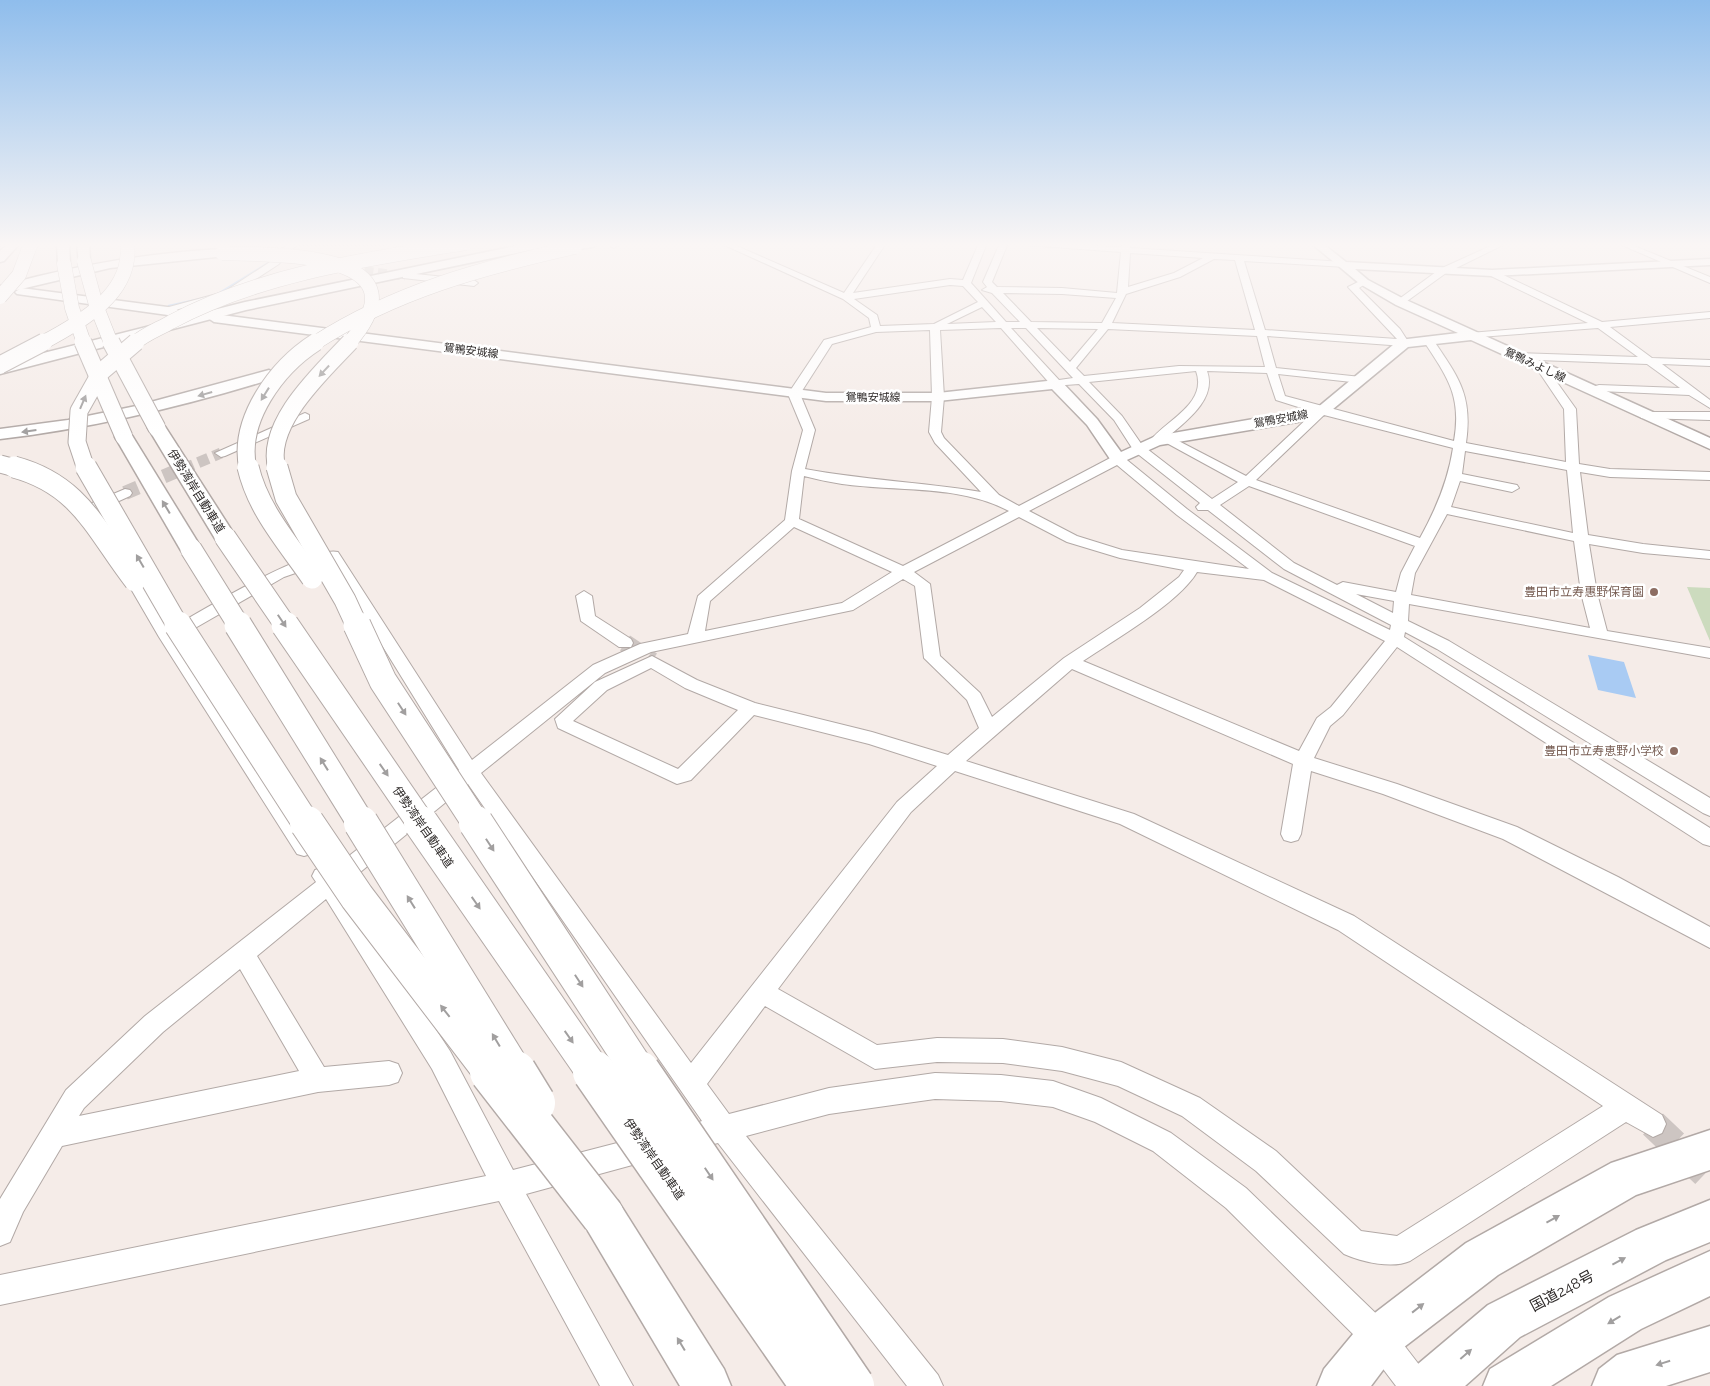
<svg xmlns="http://www.w3.org/2000/svg" width="1710" height="1386" viewBox="0 0 1710 1386" font-family="Raleway,'Noto Sans JP',sans-serif">
	<rect width="100%" height="100%" fill="#f5ece8"/>
	<polygon fill="#ccdbbe" points="1687,587 1710,588 1710,641"/>
	<polygon fill="#a9cbf3" points="1588,655 1624,662 1636,698 1598,690"/>
	<g fill="none" stroke-linecap="round" stroke-linejoin="round">
		<g stroke="#a9cbf3" stroke-width="2.5">
			<polyline points="218,294 275,259"/>
			<polyline points="169,306 201,299"/>
		</g>
		<polyline stroke="#cdc5c2" stroke-width="9" stroke-dasharray="9 4.5" stroke-linecap="butt" points="351,269 405,276"/>
		<polyline stroke="#cdc5c2" stroke-width="11" stroke-dasharray="11 5.5" stroke-linecap="butt" points="183,469 221,453"/>
		<polyline stroke="#cdc5c2" stroke-width="14" stroke-dasharray="14 7" stroke-linecap="butt" points="125,493 186,467"/>
		<polyline stroke="#cdc5c2" stroke-width="18" stroke-dasharray="18 9" stroke-linecap="butt" points="625,643 652,661"/>
		<polyline stroke="#cdc5c2" stroke-width="29" stroke-dasharray="29 14" stroke-linecap="butt" points="1653,1124 1710,1178"/>
		<defs>
			<g id="minor">
				<polygon points="1,243 9,243 0,249"/>
				<polygon points="290,243 388,243 384,245 297,245 286,254 279,264 230,296 163,313 158,310 224,292 273,260 280,250"/>
				<polygon points="613,243 622,243 614,248 610,246"/>
				<path d="M720 243H730L844 293 878 243H886L853 293 950 279 963 280 979 243H987L971 283 1006 322H1020L992 293 982 290 987 287 983 282 1000 243H1008L992 282 997 287 1062 288 1117 293 1121 252 1027 245 1023 243 1122 247V243H1130V248L1343 262 1346 263V267L1244 261 1265 330 1397 339 1348 287 1364 279 1368 282 1359 288 1400 329 1409 343 1404 346 1267 336 1276 368 1361 377 1366 380 1361 383 1278 374 1285 396 1454 441C1462 395 1447 377 1423 340L1428 337 1432 338C1458 377 1473 394 1466 443L1566 462 1564 409 1537 369 1542 366 1546 367 1576 409 1579 464 1610 469 1710 472V480L1610 477 1580 472 1588 535 1643 544 1710 551V559L1643 553 1589 544 1597 593 1607 631 1710 648V658L1409 604 1408 621 1449 641 1710 798V816L1703 813 1437 649 1405 632 1404 637 1710 828V846L1703 844 1397 647 1343 715 1330 726 1314 758 1397 784 1517 827 1618 877 1710 927V948L1503 839 1383 794 1311 771 1301 834 1298 840 1291 842 1284 840 1281 834 1293 764 1072 669 966 761 1134 814 1354 916 1662 1115 1666 1124 1662 1133 1653 1137 1626 1122 1410 1261C1392 1269 1362 1262 1344 1254L1256 1171 1182 1116 1118 1086 1062 1071 1003 1063 937 1062 875 1069 765 1006 707 1084 729 1114 829 1088 935 1073 1001 1075 1053 1081 1101 1098 1171 1133 1246 1188 1390 1327 1427 1375 1432 1386H1396L1368 1349 1226 1208 1153 1151 1095 1122 1053 1107 1001 1101 935 1099 829 1114 746 1136 938 1375 943 1386H907L718 1143 683 1152 674 1148 670 1139 674 1130 702 1121 468 784 342 887 450 1051 513 1170 648 1135 658 1138 661 1148 658 1158 526 1194 633 1386H600L499 1201 0 1305V1275L486 1176 432 1069 326 899 257 956 324 1067 389 1061 398 1064 402 1073 398 1082 389 1085 318 1092 62 1146 23 1212 10 1242 0 1246V1199L66 1090 145 1016 316 882 312 876 315 870 323 867 331 870 459 770 330 561 284 577 176 639 314 848 311 854 304 856 297 854 159 637 120 570 127 566 132 567 170 629C199 612 310 545 338 552L472 760 593 665 640 644 688 634 698 596 785 520 792 471 803 430 788 394 824 340 871 327 869 318 843 299ZM1130 253 1203 258 1174 273 1128 287ZM1214 259 1235 260 1255 330 1112 323 1126 294 1180 277ZM950 285 963 286 978 302 934 324 880 326 877 315 854 299ZM1003 293 1062 294 1116 298 1102 323 1031 322ZM982 307 996 322 947 324ZM1001 328 1052 386 1079 384 1114 420 1134 451 1200 503 1196 507 1198 510H1208L1284 569 1391 625 1390 630 1272 573 1187 509 1122 456H1114L1019 506 999 495 944 438 941 432 944 397 940 330ZM1011 328H1026L1073 378 1059 380ZM1037 328 1098 329 1070 362ZM1108 329 1257 336 1265 367 1179 366 1084 376 1076 368ZM930 330 932 397 929 432 935 443 981 492C922 482 863 480 805 469L815 430 800 394 832 344 876 332ZM1196 371C1208 404 1166 420 1150 441L1156 445 1163 441 1238 482 1212 499 1142 445 1122 416 1089 382ZM1207 371 1267 373 1276 400 1314 412 1246 476 1169 436C1188 420 1217 398 1207 371ZM1324 415 1453 448C1448 481 1436 509 1420 538L1256 480ZM1465 451 1567 470 1573 533 1451 507 1460 481 1512 492 1519 488 1517 485 1462 474ZM1117 465 1177 515 1249 569 1122 550 1077 536 1029 511ZM804 476C816 479 829 482 842 484 897 492 958 484 1009 511L903 566 799 519ZM1249 486 1415 546 1401 573 1396 592 1343 582 1337 585 1294 563 1220 505ZM1447 514 1574 541 1581 593 1590 628 1411 595 1415 573ZM1019 517 1067 542 1120 558 1184 570 1179 577 1140 608 1064 658 992 717 980 693 940 656 930 584 914 572ZM794 527 892 572 842 603 705 631 710 601ZM1197 572 1264 580 1385 641 1331 707 1317 718 1299 751 1083 661C1114 640 1179 603 1197 572ZM903 579 915 586 924 658 967 700 979 728 948 755 872 732 755 703 697 680 652 656 595 682 555 719 558 728 677 784 691 780 754 715 869 744 937 766 897 802 691 1063 481 773 605 673 651 652 853 610ZM1356 594 1394 601 1393 613ZM651 668 685 688 738 710 678 769 573 721 607 690ZM955 771 1120 824 1338 930 1603 1106 1397 1236 1361 1231 1276 1151 1200 1098 1121 1062 1062 1047 1003 1039 937 1038 877 1045 778 989 911 812ZM240 969 299 1071 79 1116 84 1108 163 1032Z"/>
				<polygon points="1497,243 1507,243 1446,273 1403,304 1395,302 1440,269"/>
				<polygon points="1617,243 1627,243 1710,277 1710,283"/>
				<polygon points="1489,271 1495,271 1602,322 1710,312 1710,318 1610,327 1652,358 1710,360 1710,366 1662,364 1710,400 1710,408 1689,395 1599,391 1589,393 1583,390 1599,385 1680,388 1647,364 1514,359 1509,356 1514,353 1638,357 1598,328 1466,338 1466,334 1470,333 1588,323 1489,275"/>
				<polygon points="406,273 474,280 478,283 474,286 403,278 403,274"/>
				<polygon points="1645,412 1710,412 1710,420 1641,418 1641,414"/>
				<polygon points="305,413 309,415 309,419 225,456 221,457 215,453"/>
				<polygon points="125,489 130,490 132,493 130,496 95,512 90,513 83,509 85,506"/>
				<polygon points="584,591 592,596 595,616 631,639 633,643 631,647 619,647 581,621 576,596"/>
			</g>
			<g id="major">
				<polygon points="1311,243 1322,243 1346,262 1492,270 1710,259 1710,265 1492,276 1355,269 1368,280 1404,299 1710,438 1710,449 1471,340 1408,347 1327,414 1309,420 1160,445 1118,464 1112,462 1087,425 1052,389 938,401 826,401 214,322 208,318 214,314 826,393 938,393 1056,380 1061,381 1097,419 1121,452 1156,436 1317,408 1399,340 1458,333 1396,305 1360,284"/>
				<polygon points="21,288 175,308 181,312 175,316 17,294 15,292"/>
			</g>
			<g id="highway">
				<polygon points="8,243 20,243 4,261 0,262 0,251"/>
				<polygon points="57,243 69,243 70,264 69,267 64,268 58,264"/>
				<polygon points="77,243 89,243 90,261 89,264 79,264"/>
				<polygon points="530,243 551,243 545,247 246,310 0,374 0,364 245,302"/>
				<polygon points="575,243 599,243 593,247 571,250 569,247 571,244"/>
				<path d="M222 249 226 250 228 253 226 256 110 268 0 294V286C73 266 146 253 222 249Z"/>
				<path d="M269 370 277 375 275 378C185 406 94 428 0 439V429L68 420 136 406Z"/>
				<polygon points="157,423 163,424 166,428 236,537 233,542 225,543 217,542 214,537 148,428 151,424"/>
				<polygon points="124,432 130,433 133,437 202,549 199,554 191,556 183,554 180,549 115,437 118,433"/>
				<polygon points="1710,1130 1710,1170 1636,1195 1498,1275 1395,1354 1371,1386 1317,1386 1324,1369 1363,1322 1466,1243 1611,1163"/>
				<polygon points="603,1195 618,1201 724,1369 731,1386 680,1386 588,1231 582,1216 588,1201"/>
				<polygon points="1710,1200 1710,1242 1666,1260 1520,1337 1465,1386 1405,1386 1412,1369 1488,1305 1636,1230"/>
				<polygon points="1710,1251 1710,1296 1641,1329 1551,1386 1483,1386 1490,1369 1609,1297"/>
				<polygon points="1710,1326 1710,1372 1666,1386 1592,1386 1599,1369 1617,1355"/>
			</g>
		</defs>
		<use href="#minor" stroke="#b2a9a6" stroke-width="2"/>
		<use href="#major" stroke="#b2a9a6" stroke-width="3"/>
		<use href="#highway" stroke="#b2a9a6" stroke-width="3"/>
		<use href="#minor" fill="#fff" fill-rule="evenodd"/>
		<use href="#major" fill="#fff" fill-rule="evenodd"/>
		<use href="#highway" fill="#fff" fill-rule="evenodd"/>
		<defs>
			<g id="highway-bridge-far5">
				<path d="M222 253C275 255 430 251 349 343"/>
				<polyline points="84,261 96,305 111,343"/>
				<polyline points="64,264 72,308 84,343"/>
				<polyline points="0,297 19,275 31,243"/>
				<path d="M42 343C80 323 134 293 127 243"/>
				<path d="M135 343C145 334 159 329 171 322 260 274 367 259 466 243"/>
				<path d="M315 343C396 291 482 268 575 247"/>
			</g>
			<g id="highway-bridge-far4">
				<polyline points="83,342 124,437"/>
				<polyline points="111,342 157,428"/>
				<polyline points="0,365 44,342"/>
				<polyline points="0,464 19,469"/>
				<polyline points="86,469 77,442 79,411 101,372 136,342"/>
				<path d="M248 469C237 420 277 367 316 342"/>
				<path d="M277 469C264 424 322 372 350 342"/>
			</g>
			<g id="highway-bridge-far3">
				<path d="M14 467C81 485 96 531 135 581"/>
				<polyline points="86,467 178,626"/>
				<path d="M248 467C258 510 288 543 312 578"/>
				<polyline points="277,467 286,498 345,600 357,626"/>
				<polyline points="225,537 286,626"/>
				<polyline points="191,549 239,626"/>
			</g>
			<g id="highway-bridge-far2">
				<polyline points="178,625 307,825"/>
				<polyline points="238,625 362,825"/>
				<polyline points="285,625 422,825"/>
				<polyline points="357,625 383,681 477,825"/>
			</g>
			<g id="highway-bridge-far1">
				<polyline points="307,823 357,897 492,1074"/>
				<polyline points="361,823 516,1074"/>
				<polyline points="421,823 595,1074"/>
				<polyline points="476,823 640,1074"/>
			</g>
			<g id="highway-bridge">
				<polyline points="491,1072 603,1216"/>
				<polyline points="515,1072 534,1103"/>
				<polyline points="594,1072 812,1386"/>
				<polyline points="639,1072 853,1386"/>
			</g>
		</defs>
		<use href="#highway-bridge-far5" stroke="#b2a9a6" stroke-width="15" stroke-linecap="butt"/>
		<use href="#highway-bridge-far4" stroke="#b2a9a6" stroke-width="19" stroke-linecap="butt"/>
		<use href="#highway-bridge-far3" stroke="#b2a9a6" stroke-width="23" stroke-linecap="butt"/>
		<use href="#highway-bridge-far2" stroke="#b2a9a6" stroke-width="29" stroke-linecap="butt"/>
		<use href="#highway-bridge-far1" stroke="#b2a9a6" stroke-width="36" stroke-linecap="butt"/>
		<use href="#highway-bridge" stroke="#b2a9a6" stroke-width="45" stroke-linecap="butt"/>
		<use href="#highway-bridge-far5" stroke="#fff" stroke-width="14"/>
		<use href="#highway-bridge-far4" stroke="#fff" stroke-width="17"/>
		<use href="#highway-bridge-far3" stroke="#fff" stroke-width="21"/>
		<use href="#highway-bridge-far2" stroke="#fff" stroke-width="27"/>
		<use href="#highway-bridge-far1" stroke="#fff" stroke-width="34"/>
		<use href="#highway-bridge" stroke="#fff" stroke-width="42"/>
	</g>
	<defs><path id="oneway-solid" d="M-6-.8H1V-3.2L6.5 0L1 3.2V.8H-6Z" transform="scale(1.25)"/></defs>
	<g fill="#a19f9f">
		<use href="#oneway-solid" transform="translate(324 371) rotate(133)"/>
		<use href="#oneway-solid" transform="translate(205 394) rotate(164)"/>
		<use href="#oneway-solid" transform="translate(265 394) rotate(122)"/>
		<use href="#oneway-solid" transform="translate(83 402) rotate(-67)"/>
		<use href="#oneway-solid" transform="translate(29 431) rotate(172)"/>
		<use href="#oneway-solid" transform="translate(166 507) rotate(-121)"/>
		<use href="#oneway-solid" transform="translate(140 561) rotate(-120)"/>
		<use href="#oneway-solid" transform="translate(282 621) rotate(56)"/>
		<use href="#oneway-solid" transform="translate(402 709) rotate(57)"/>
		<use href="#oneway-solid" transform="translate(324 764) rotate(-122)"/>
		<use href="#oneway-solid" transform="translate(384 770) rotate(55)"/>
		<use href="#oneway-solid" transform="translate(490 845) rotate(57)"/>
		<use href="#oneway-solid" transform="translate(411 902) rotate(-122)"/>
		<use href="#oneway-solid" transform="translate(476 903) rotate(55)"/>
		<use href="#oneway-solid" transform="translate(579 981) rotate(57)"/>
		<use href="#oneway-solid" transform="translate(445 1011) rotate(-128)"/>
		<use href="#oneway-solid" transform="translate(569 1037) rotate(55)"/>
		<use href="#oneway-solid" transform="translate(496 1040) rotate(-121)"/>
		<use href="#oneway-solid" transform="translate(709 1174) rotate(56)"/>
		<use href="#oneway-solid" transform="translate(1553 1219) rotate(-29)"/>
		<use href="#oneway-solid" transform="translate(1619 1261) rotate(-28)"/>
		<use href="#oneway-solid" transform="translate(1418 1308) rotate(-38)"/>
		<use href="#oneway-solid" transform="translate(1614 1320) rotate(149)"/>
		<use href="#oneway-solid" transform="translate(681 1344) rotate(-121)"/>
		<use href="#oneway-solid" transform="translate(1466 1354) rotate(-41)"/>
		<use href="#oneway-solid" transform="translate(1663 1363) rotate(163)"/>
	</g>
	<linearGradient id="sky" x2="0" y2="1"><stop stop-color="#8fbdec"/><stop offset="0.56" stop-color="#faf6f5"/><stop offset="1" stop-color="#faf6f5" stop-opacity="0"/></linearGradient>
	<rect width="1710" height="437" fill="url(#sky)"/>
	<g fill="#8d6e63" stroke="#fff" stroke-width="2">
		<circle cx="1654" cy="592" r="5"/>
		<circle cx="1674" cy="751" r="5"/>
	</g>
	<g text-anchor="middle" dominant-baseline="central" stroke-width="5" stroke-linejoin="round" paint-order="stroke">
		<g font-size="11" fill="#2e2a29" stroke="#fff">
			<text transform="translate(471 351) rotate(7)">鴛鴨安城線</text>
			<text transform="translate(1535 365) rotate(25)">鴛鴨みよし線</text>
			<text x="873" y="397">鴛鴨安城線</text>
			<text transform="translate(1281 419) rotate(-10)">鴛鴨安城線</text>
		</g>
		<g font-size="12" fill="#2e2a29" stroke="#fff">
			<text transform="translate(196 491) rotate(58)">伊勢湾岸自動車道</text>
			<text transform="translate(423 827) rotate(55)">伊勢湾岸自動車道</text>
			<text transform="translate(654 1159) rotate(55)">伊勢湾岸自動車道</text>
		</g>
		<g font-size="12" fill="#785e54" stroke="#fff" text-anchor="end">
			<text x="1644" y="592">豊田市立寿惠野保育園</text>
			<text x="1664" y="751">豊田市立寿恵野小学校</text>
		</g>
		<g font-size="15" fill="#2e2a29" stroke="#fff">
			<text transform="translate(1562 1291) rotate(-28)">国道248号</text>
		</g>
	</g>
</svg>
